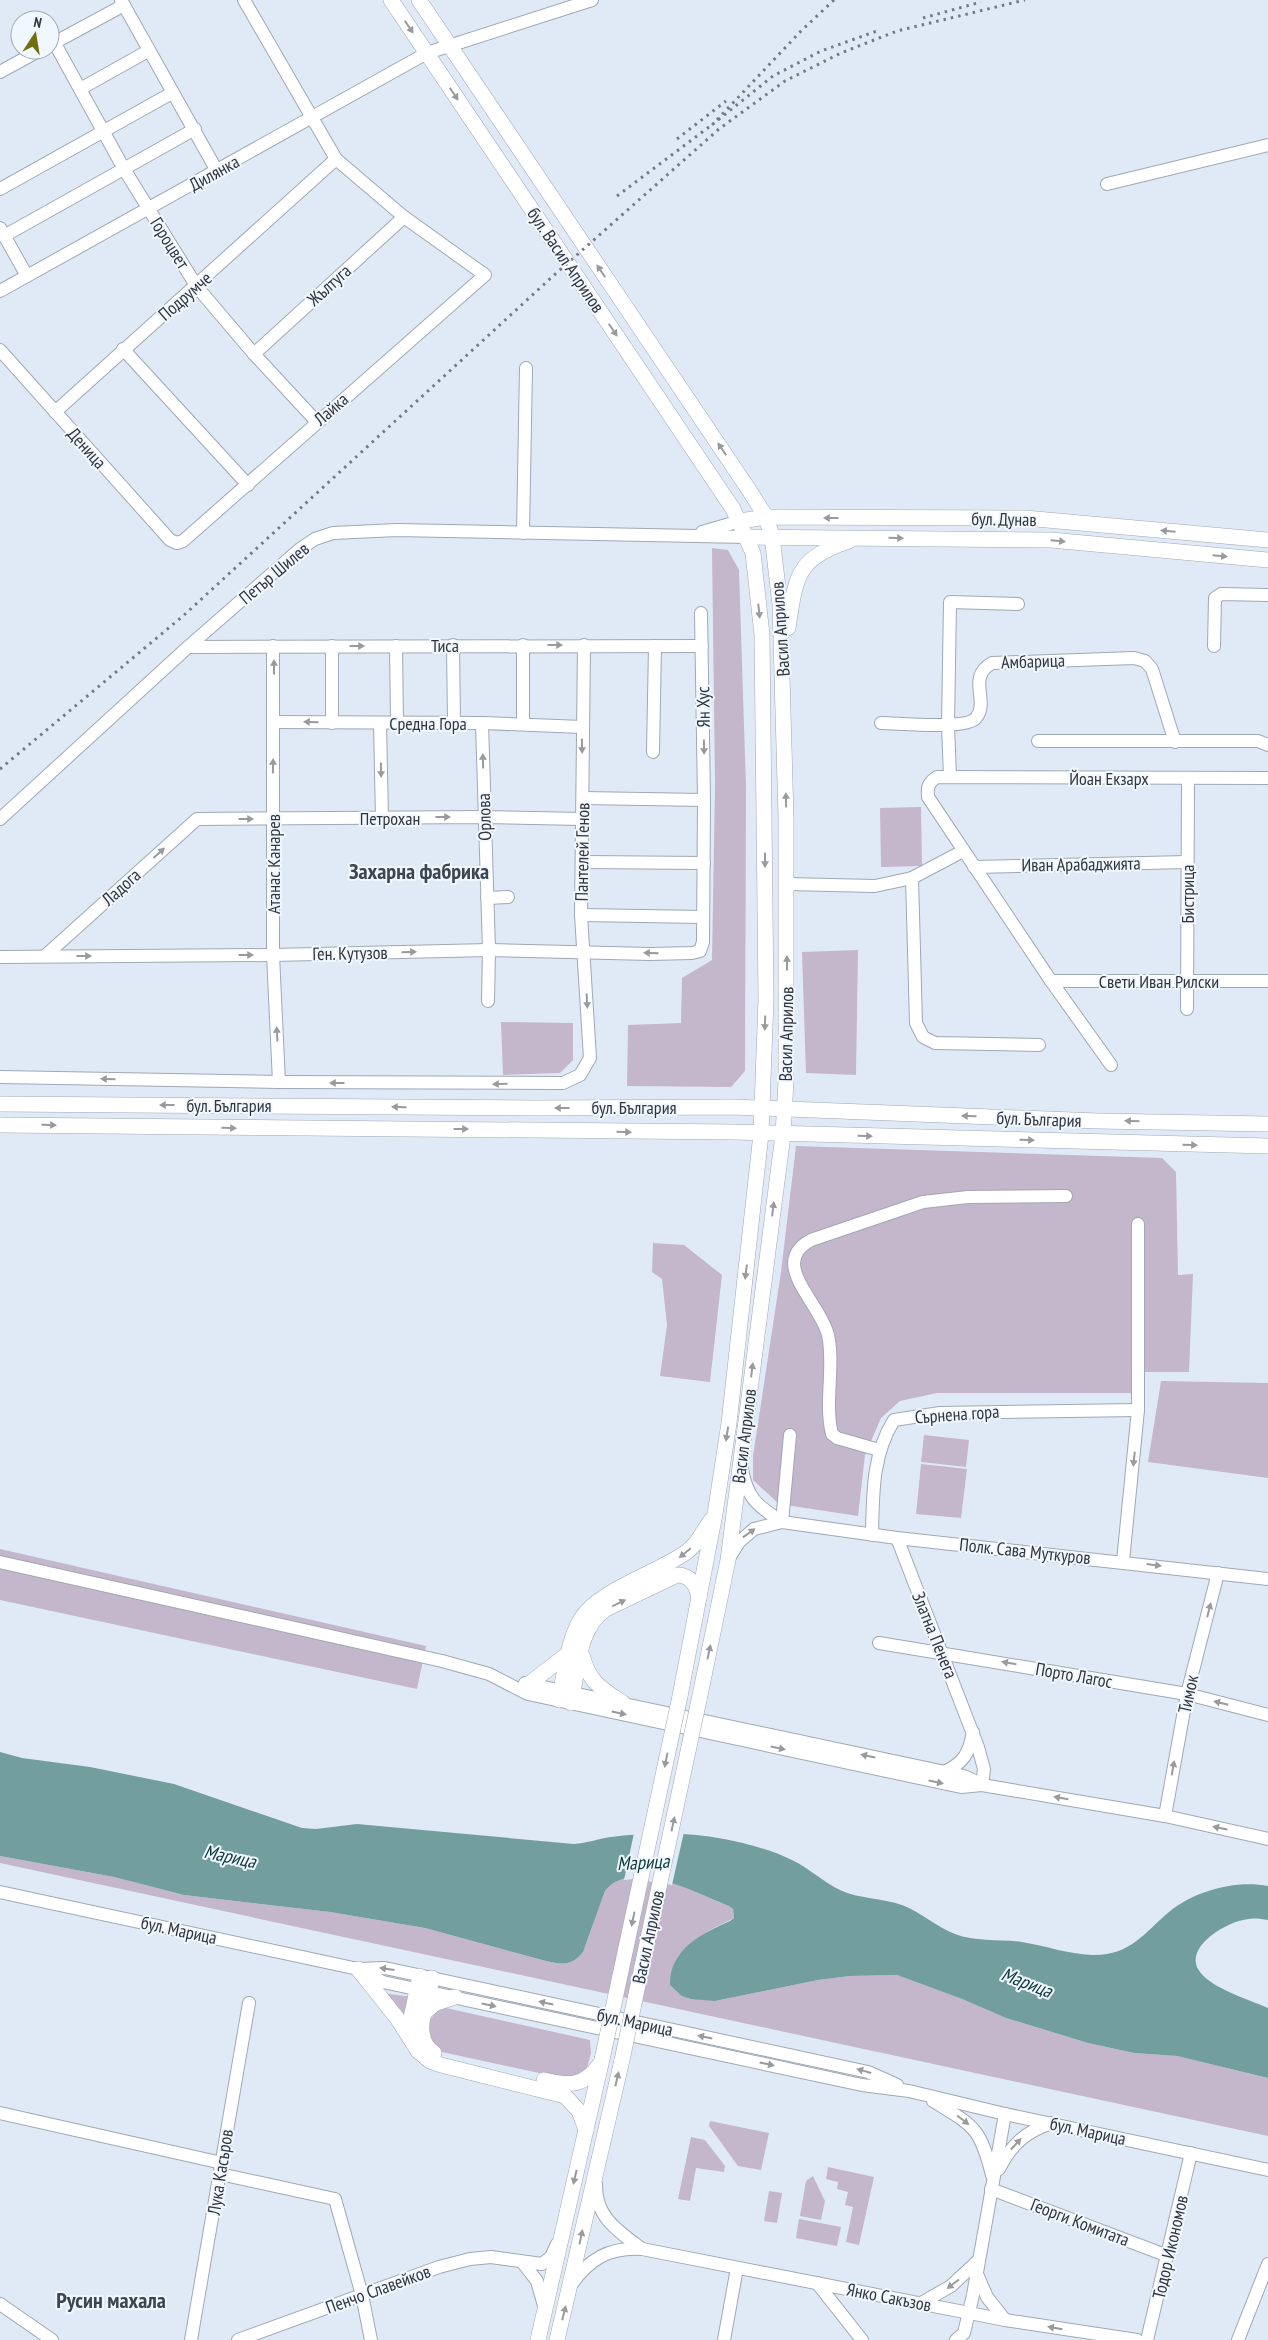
<svg xmlns="http://www.w3.org/2000/svg" width="1268" height="2340" viewBox="0 0 1268 2340" font-family="'PT Sans Narrow',sans-serif">
	<rect width="100%" height="100%" fill="#e0eaf7"/>
	<g fill="#c4b6cb">
		<polygon points="712,548 728,550 739,570 746,787 745,1071 731,1087 627,1086 628,1025 681,1023 682,978 712,960 715,784"/>
		<polygon points="921,807 922,866 881,867 880,808"/>
		<polygon points="858,950 856,1075 806,1073 802,952"/>
		<polygon points="501,1022 573,1023 573,1060 560,1073 503,1075"/>
		<polygon points="796,1146 1162,1158 1176,1172 1178,1275 1193,1274 1189,1372 1133,1372 1133,1393 937,1393 900,1401 881,1418 865,1455 858,1516 779,1504 753,1480 753,1456 781,1272"/>
		<polygon points="653,1243 684,1245 722,1275 710,1382 660,1376 667,1325 662,1279 652,1272"/>
		<polygon points="1161,1381 1268,1383 1268,1478 1148,1462"/>
		<polygon points="924,1435 969,1440 966,1467 921,1462"/>
		<polygon points="921,1464 967,1469 961,1518 916,1514"/>
		<polygon points="0,1549 426,1646 417,1689 0,1600"/>
		<path d="M0 1856 114 1877 184 1895 330 1912 425 1928 546 1961C562 1965 572 1966 583 1952L605 1891C631 1857 698 1894 729 1906L733 1909 734 1918 708 1931 678 1956 670 1979 715 2001 818 1980 850 1976 897 1975 962 1999 1006 2018 1088 2043 1134 2053 1177 2056 1268 2078V2136L0 1863Z"/>
		<polygon points="382,1993 413,1997 405,2023"/>
		<polygon points="446,2008 590,2040 591,2053 586,2072 567,2079 442,2052 432,2044 428,2023 436,2012"/>
		<polygon points="710,2121 769,2133 761,2170 738,2166 709,2126"/>
		<polygon points="691,2137 705,2140 725,2166 724,2172 696,2168 690,2201 678,2199"/>
		<polygon points="828,2167 874,2177 859,2245 846,2242 853,2207 845,2205 848,2192 837,2189 838,2182 826,2179"/>
		<polygon points="813,2176 825,2201 821,2220 800,2216 806,2181"/>
		<polygon points="769,2191 782,2193 777,2223 764,2221"/>
		<polygon points="799,2219 841,2227 837,2246 796,2238"/>
	</g>
	<path fill="#729e9e" d="M0 1752 22 1758 90 1767 174 1784 302 1828 316 1829 357 1824 574 1844C587 1843 598 1839 611 1837 647 1832 688 1832 724 1839 746 1843 771 1850 792 1860 809 1868 823 1882 840 1890 859 1899 882 1898 902 1905 921 1912 936 1927 955 1934 976 1942 1000 1939 1022 1942 1046 1946 1068 1954 1092 1955 1130 1956 1144 1933 1169 1912 1195 1891 1235 1880 1268 1886V1920C1262 1919 1255 1918 1249 1919 1230 1920 1185 1945 1198 1969 1209 1988 1248 1999 1268 2008V2078L1177 2056 1134 2053 1088 2043 1006 2018 962 1999 897 1975 850 1976 818 1980 715 2001 691 1999 682 1996 670 1985C669 1949 703 1933 730 1921L734 1918 733 1909 729 1906C698 1894 631 1857 605 1891L583 1952C572 1966 562 1965 546 1961L425 1928 330 1912 184 1895 114 1877 0 1856Z"/>
	<polygon fill="#e0eaf7" points="670,1831 684,1832 672,1885 633,1879 624,1880 634,1833"/>
	<g fill="none" stroke-linecap="round" stroke-linejoin="round">
		<defs>
			<g id="minor">
				<polyline points="121,0 217,171"/>
				<polyline points="54,42 124,169 197,287 254,354 316,421"/>
				<polyline points="50,45 124,5"/>
				<polyline points="0,72 40,50"/>
				<polyline points="80,89 148,51"/>
				<polyline points="1107,184 1268,145"/>
				<polyline points="0,189 172,93"/>
				<polyline points="0,228 27,276"/>
				<polyline points="4,236 195,129"/>
				<polyline points="0,291 427,53 592,0"/>
				<polyline points="123,349 248,485"/>
				<polyline points="0,350 170,540 177,543 183,541 485,275 404,217 336,159 244,0"/>
				<polyline points="254,354 404,217"/>
				<polyline points="55,412 336,159"/>
				<polyline points="702,532 740,521"/>
				<polyline points="523,533 526,368"/>
				<polyline points="453,645 454,723"/>
				<polyline points="273,646 273,955 279,1082"/>
				<polyline points="332,646 332,723"/>
				<polyline points="396,646 397,722"/>
				<polyline points="1214,646 1215,598 1221,594 1268,595"/>
				<polyline points="188,647 702,646"/>
				<polyline points="274,722 482,723 582,727"/>
				<polyline points="380,723 382,818"/>
				<polyline points="482,723 489,950 488,1001"/>
				<path d="M881 723C898 723 966 730 976 718 990 701 966 678 992 663L1134 658 1145 661 1152 669 1175 742"/>
				<polyline points="523,724 523,645"/>
				<polyline points="1038,741 1258,741 1268,745"/>
				<polyline points="653,752 655,646"/>
				<polyline points="950,777 948,725 950,602 1018,604"/>
				<polyline points="583,798 704,800"/>
				<polyline points="0,819 188,647 300,549 315,539 333,533 397,530 747,537"/>
				<polyline points="582,862 704,863"/>
				<polyline points="974,867 1187,862"/>
				<polyline points="912,878 916,1023 923,1037 935,1043 1039,1045"/>
				<polyline points="787,884 875,886 912,878 963,851"/>
				<polyline points="487,898 508,897"/>
				<polyline points="581,915 703,917"/>
				<polyline points="45,956 197,819 484,817 582,819"/>
				<polyline points="0,957 273,955 489,950 650,954 692,953 700,951 703,942 704,800 701,613"/>
				<polyline points="1051,981 1268,981"/>
				<polyline points="1187,1009 1188,779"/>
				<path d="M1111 1065 1051 981 928 797C927 787 928 783 937 777L1268 778"/>
				<polyline points="0,1077 279,1082 563,1083 580,1075 590,1058 581,915 584,645"/>
				<path d="M879 1450 837 1438 832 1434C824 1402 835 1367 828 1335 822 1311 794 1285 794 1263 795 1251 802 1245 811 1240L923 1202 968 1197 1066 1196"/>
				<path d="M742 1469C747 1499 758 1506 782 1522"/>
				<polyline points="782,1522 790,1435"/>
				<path d="M872 1535C873 1494 872 1455 894 1420L940 1413 1138 1410"/>
				<polyline points="897,1538 978,1747 984,1769 982,1785"/>
				<polyline points="729,1558 739,1542 754,1529 782,1522 897,1538 1268,1579"/>
				<polyline points="1123,1561 1138,1410 1138,1224"/>
				<polyline points="0,1562 442,1661 489,1674 528,1694 961,1787 982,1785 1165,1816 1268,1839"/>
				<polyline points="879,1643 1187,1694 1268,1715"/>
				<polyline points="525,1683 964,1776 981,1784"/>
				<path d="M944 1772C964 1763 969 1753 973 1732"/>
				<polyline points="1165,1816 1187,1694 1218,1573"/>
				<polyline points="0,1892 358,1969 385,1968 868,2072 897,2085"/>
				<polyline points="360,1970 383,1982 862,2085 909,2091 1005,2114 1268,2170"/>
				<path d="M933 2101C974 2126 980 2127 992 2175"/>
				<polyline points="0,2113 222,2163"/>
				<path d="M999 2169C1011 2145 1026 2131 1052 2123"/>
				<polyline points="220,2174 335,2199 362,2295 371,2340"/>
				<path d="M596 2184C595 2217 618 2231 642 2249"/>
				<polyline points="991,2189 1168,2256"/>
				<polyline points="523,2263 537,2281 545,2309"/>
				<polyline points="977,2274 987,2297 1005,2320"/>
				<polyline points="817,2283 862,2340"/>
				<path d="M571 2285C589 2259 609 2247 642 2249L1005 2320 1137 2340"/>
				<polyline points="923,2302 951,2286 979,2260"/>
				<polyline points="0,2304 52,2340"/>
				<polyline points="191,2340 249,2003"/>
				<polyline points="238,2340 439,2267 470,2259 491,2257 542,2264 551,2257 557,2244"/>
				<polyline points="724,2340 737,2268"/>
				<polyline points="956,2340 964,2333 973,2295 1005,2114"/>
				<polyline points="1147,2340 1191,2153"/>
				<polyline points="1238,2340 1268,2264"/>
			</g>
			<g id="major">
				<polyline points="391,0 733,509 753,553 762,635 766,999 761,1134 729,1423 715,1514 680,1696"/>
				<polyline points="419,0 749,490 766,517 772,536 780,605 786,818 786,1081 783,1135 728,1560 699,1700"/>
				<polyline points="740,521 766,517 1025,518 1268,540"/>
				<polyline points="747,537 1051,540 1268,560"/>
				<path d="M788 628C796 576 796 559 849 541"/>
				<polyline points="0,1104 537,1108 733,1107 1098,1121 1268,1124"/>
				<polyline points="0,1125 732,1132 1268,1146"/>
				<path d="M582 1655C589 1682 600 1688 623 1703"/>
				<polyline points="530,1683 569,1653"/>
				<path d="M559 1700C565 1674 567 1642 581 1619 598 1590 660 1572 688 1551L696 1543 711 1520"/>
				<path d="M571 1703C578 1672 577 1628 606 1609L677 1575C691 1575 697 1586 699 1598"/>
				<polyline points="358,1969 397,2018 418,2051 430,2061 441,2065 565,2096 579,2111 586,2130"/>
				<path d="M432 1978C428 2001 410 2037 434 2053"/>
				<polyline points="425,2012 436,2003 455,1997"/>
				<polyline points="409,2037 411,2018 420,1976"/>
				<path d="M544 2080C569 2086 584 2087 600 2064"/>
				<polyline points="538,2340 603,2055"/>
				<polyline points="557,2340 622,2060"/>
			</g>
		</defs>
		<use href="#minor" stroke="#9fa8b5" stroke-width="14"/>
		<use href="#major" stroke="#9fa8b5" stroke-width="16"/>
		<use href="#minor" stroke="#fff" stroke-width="12"/>
		<use href="#major" stroke="#fff" stroke-width="15"/>
		<g stroke="#747a83" stroke-width="3" stroke-dasharray="2.5 5" stroke-linecap="butt">
			<polyline points="834,0 801,31 713,124 773,76 821,51 877,31"/>
			<polyline points="923,18 981,2"/>
			<polyline points="677,139 726,101"/>
			<polyline points="617,196 713,124"/>
			<polyline points="0,769 183,616 552,277 719,129 785,81 841,53 897,31 1025,0"/>
		</g>
		<defs>
			<g id="major-bridge">
				<polyline points="603,2055 680,1696"/>
				<polyline points="622,2060 699,1700"/>
			</g>
		</defs>
		<use href="#major-bridge" stroke="#9fa8b5" stroke-width="16" stroke-linecap="butt"/>
		<use href="#major-bridge" stroke="#fff" stroke-width="15"/>
	</g>
	<defs><path id="oneway-solid" d="M-6-.8H1V-3.2L6.5 0L1 3.2V.8H-6Z" transform="scale(1.25)"/></defs>
	<g fill="#989a9e">
		<use href="#oneway-solid" transform="translate(409 27) rotate(56)"/>
		<use href="#oneway-solid" transform="translate(454 94) rotate(56)"/>
		<use href="#oneway-solid" transform="translate(601 271) rotate(-124)"/>
		<use href="#oneway-solid" transform="translate(613 330) rotate(56)"/>
		<use href="#oneway-solid" transform="translate(722 449) rotate(-124)"/>
		<use href="#oneway-solid" transform="translate(831 518) rotate(-180)"/>
		<use href="#oneway-solid" transform="translate(1168 531) rotate(-175)"/>
		<use href="#oneway-solid" transform="translate(896 538) rotate(1)"/>
		<use href="#oneway-solid" transform="translate(1058 541) rotate(5)"/>
		<use href="#oneway-solid" transform="translate(1220 556) rotate(5)"/>
		<use href="#oneway-solid" transform="translate(759 611) rotate(84)"/>
		<use href="#oneway-solid" transform="translate(555 645)"/>
		<use href="#oneway-solid" transform="translate(357 646)"/>
		<use href="#oneway-solid" transform="translate(274 667) rotate(-90)"/>
		<use href="#oneway-solid" transform="translate(311 722) rotate(-179)"/>
		<use href="#oneway-solid" transform="translate(582 746) rotate(89)"/>
		<use href="#oneway-solid" transform="translate(704 747) rotate(89)"/>
		<use href="#oneway-solid" transform="translate(483 761) rotate(-91)"/>
		<use href="#oneway-solid" transform="translate(273 766) rotate(-89)"/>
		<use href="#oneway-solid" transform="translate(381 770) rotate(89)"/>
		<use href="#oneway-solid" transform="translate(786 800) rotate(-91)"/>
		<use href="#oneway-solid" transform="translate(443 817)"/>
		<use href="#oneway-solid" transform="translate(246 819)"/>
		<use href="#oneway-solid" transform="translate(159 853) rotate(-42)"/>
		<use href="#oneway-solid" transform="translate(765 860) rotate(90)"/>
		<use href="#oneway-solid" transform="translate(409 952) rotate(-1)"/>
		<use href="#oneway-solid" transform="translate(651 953) rotate(-179)"/>
		<use href="#oneway-solid" transform="translate(246 955)"/>
		<use href="#oneway-solid" transform="translate(84 956)"/>
		<use href="#oneway-solid" transform="translate(787 963) rotate(-90)"/>
		<use href="#oneway-solid" transform="translate(587 1001) rotate(87)"/>
		<use href="#oneway-solid" transform="translate(765 1023) rotate(92)"/>
		<use href="#oneway-solid" transform="translate(277 1034) rotate(-93)"/>
		<use href="#oneway-solid" transform="translate(108 1079) rotate(-179)"/>
		<use href="#oneway-solid" transform="translate(337 1083) rotate(-180)"/>
		<use href="#oneway-solid" transform="translate(500 1084) rotate(179)"/>
		<use href="#oneway-solid" transform="translate(167 1105) rotate(-180)"/>
		<use href="#oneway-solid" transform="translate(399 1107) rotate(-179)"/>
		<use href="#oneway-solid" transform="translate(562 1108) rotate(180)"/>
		<use href="#oneway-solid" transform="translate(969 1116) rotate(-178)"/>
		<use href="#oneway-solid" transform="translate(1132 1121) rotate(-179)"/>
		<use href="#oneway-solid" transform="translate(49 1125) rotate(1)"/>
		<use href="#oneway-solid" transform="translate(229 1128) rotate(1)"/>
		<use href="#oneway-solid" transform="translate(461 1129)"/>
		<use href="#oneway-solid" transform="translate(624 1132) rotate(1)"/>
		<use href="#oneway-solid" transform="translate(865 1136) rotate(1)"/>
		<use href="#oneway-solid" transform="translate(1027 1140) rotate(2)"/>
		<use href="#oneway-solid" transform="translate(1190 1145) rotate(2)"/>
		<use href="#oneway-solid" transform="translate(773 1209) rotate(-83)"/>
		<use href="#oneway-solid" transform="translate(746 1272) rotate(97)"/>
		<use href="#oneway-solid" transform="translate(752 1370) rotate(-83)"/>
		<use href="#oneway-solid" transform="translate(727 1434) rotate(99)"/>
		<use href="#oneway-solid" transform="translate(1134 1459) rotate(96)"/>
		<use href="#oneway-solid" transform="translate(749 1533) rotate(-36)"/>
		<use href="#oneway-solid" transform="translate(685 1553) rotate(141)"/>
		<use href="#oneway-solid" transform="translate(1154 1565) rotate(7)"/>
		<use href="#oneway-solid" transform="translate(619 1603) rotate(-26)"/>
		<use href="#oneway-solid" transform="translate(1209 1610) rotate(-76)"/>
		<use href="#oneway-solid" transform="translate(709 1652) rotate(-78)"/>
		<use href="#oneway-solid" transform="translate(1009 1663) rotate(-170)"/>
		<use href="#oneway-solid" transform="translate(1221 1703) rotate(-166)"/>
		<use href="#oneway-solid" transform="translate(619 1713) rotate(12)"/>
		<use href="#oneway-solid" transform="translate(778 1748) rotate(12)"/>
		<use href="#oneway-solid" transform="translate(868 1756) rotate(-168)"/>
		<use href="#oneway-solid" transform="translate(666 1760) rotate(102)"/>
		<use href="#oneway-solid" transform="translate(1173 1768) rotate(-80)"/>
		<use href="#oneway-solid" transform="translate(936 1782) rotate(12)"/>
		<use href="#oneway-solid" transform="translate(1061 1798) rotate(-170)"/>
		<use href="#oneway-solid" transform="translate(673 1824) rotate(-78)"/>
		<use href="#oneway-solid" transform="translate(1220 1828) rotate(-168)"/>
		<use href="#oneway-solid" transform="translate(633 1919) rotate(102)"/>
		<use href="#oneway-solid" transform="translate(387 1969) rotate(-172)"/>
		<use href="#oneway-solid" transform="translate(546 2003) rotate(-168)"/>
		<use href="#oneway-solid" transform="translate(489 2005) rotate(12)"/>
		<use href="#oneway-solid" transform="translate(705 2037) rotate(-168)"/>
		<use href="#oneway-solid" transform="translate(767 2064) rotate(12)"/>
		<use href="#oneway-solid" transform="translate(864 2071) rotate(-164)"/>
		<use href="#oneway-solid" transform="translate(617 2079) rotate(-77)"/>
		<use href="#oneway-solid" transform="translate(963 2120) rotate(37)"/>
		<use href="#oneway-solid" transform="translate(1016 2144) rotate(-47)"/>
		<use href="#oneway-solid" transform="translate(575 2177) rotate(103)"/>
		<use href="#oneway-solid" transform="translate(581 2237) rotate(-78)"/>
		<use href="#oneway-solid" transform="translate(953 2284) rotate(143)"/>
		<use href="#oneway-solid" transform="translate(564 2313) rotate(-76)"/>
		<use href="#oneway-solid" transform="translate(1055 2328) rotate(-170)"/>
	</g>
	<g text-anchor="middle" dominant-baseline="central" stroke-width="4" stroke-linejoin="round" paint-order="stroke">
		<g font-size="18" fill="#32363c" stroke="#f1f7ff">
			<text transform="translate(214 173) rotate(-29)">Дилянка</text>
			<text transform="translate(170 243) rotate(58)">Гороцвет</text>
			<text transform="translate(566 260) rotate(56)">бул. Васил Априлов</text>
			<text transform="translate(329 285) rotate(-42)">Жълтуга</text>
			<text transform="translate(185 296) rotate(-41)">Подрумче</text>
			<text transform="translate(331 409) rotate(-41)">Лайка</text>
			<text transform="translate(87 448) rotate(48)">Деница</text>
			<text transform="translate(1004 519) rotate(1)">бул. Дунав</text>
			<text transform="translate(274 573) rotate(-40)">Петър Шилев</text>
			<text transform="translate(780 629) rotate(-94)">Васил Априлов</text>
			<text x="445" y="645">Тиса</text>
			<text transform="translate(1033 661) rotate(-2)">Амбарица</text>
			<text transform="translate(703 707) rotate(-91)">Ян Хус</text>
			<text x="428" y="723">Средна Гора</text>
			<text x="1109" y="778">Йоан Екзарх</text>
			<text transform="translate(484 817) rotate(-92)">Орлова</text>
			<text x="390" y="818">Петрохан</text>
			<text transform="translate(582 852) rotate(-89)">Пантелей Генов</text>
			<text transform="translate(273 864) rotate(-90)">Атанас Канарев</text>
			<text transform="translate(1081 864) rotate(-1)">Иван Арабаджията</text>
			<text transform="translate(121 887) rotate(-42)">Ладога</text>
			<text transform="translate(1187 894) rotate(-90)">Бистрица</text>
			<text transform="translate(350 953) rotate(-1)">Ген. Кутузов</text>
			<text x="1159" y="981">Свети Иван Рилски</text>
			<text transform="translate(786 1034) rotate(-89)">Васил Априлов</text>
			<text x="229" y="1105">бул. България</text>
			<text x="634" y="1107">бул. България</text>
			<text transform="translate(1039 1119) rotate(2)">бул. България</text>
			<text transform="translate(957 1414) rotate(-4)">Сърнена гора</text>
			<text transform="translate(744 1436) rotate(-83)">Васил Априлов</text>
			<text transform="translate(1025 1551) rotate(6)">Полк. Сава Муткуров</text>
			<text transform="translate(935 1635) rotate(68)">Златна Пенега</text>
			<text transform="translate(1074 1675) rotate(10)">Порто Лагос</text>
			<text transform="translate(1188 1694) rotate(-78)">Тимок</text>
			<text transform="translate(179 1930) rotate(12)">бул. Марица</text>
			<text transform="translate(648 1937) rotate(-78)">Васил Априлов</text>
			<text transform="translate(635 2022) rotate(12)">бул. Марица</text>
			<text transform="translate(1088 2131) rotate(12)">бул. Марица</text>
			<text transform="translate(220 2172) rotate(-81)">Лука Касъров</text>
			<text transform="translate(1080 2222) rotate(21)">Георги Комитата</text>
			<text transform="translate(1170 2247) rotate(-77)">Тодор Икономов</text>
			<text transform="translate(378 2289) rotate(-20)">Пенчо Славейков</text>
			<text transform="translate(889 2297) rotate(11)">Янко Сакъзов</text>
		</g>
		<g font-size="19" font-style="italic" fill="#0d3939" stroke="#f1f7ff">
			<text transform="translate(230 1856) rotate(12)">Марица</text>
			<text transform="translate(643 1862) rotate(-3)">Марица</text>
			<text transform="translate(1027 1982) rotate(21)">Марица</text>
		</g>
		<g font-size="22" font-weight="bold" fill="#3d4650" stroke="#f1f7ff">
			<text x="419" y="871">Захарна фабрика</text>
			<text x="111" y="2300">Русин махала</text>
		</g>
	</g>
	<g transform="translate(35 35) rotate(12)"><circle r="24" fill="#f1f7ff" stroke="#a5aab1"/>
	<path d="M0-4L9 19L0 12L-9 19Z" fill="#726f11"/>
	<text y="-8" font-size="14" font-weight="bold" text-anchor="middle" fill="#32363c">N</text>
	</g>
</svg>
